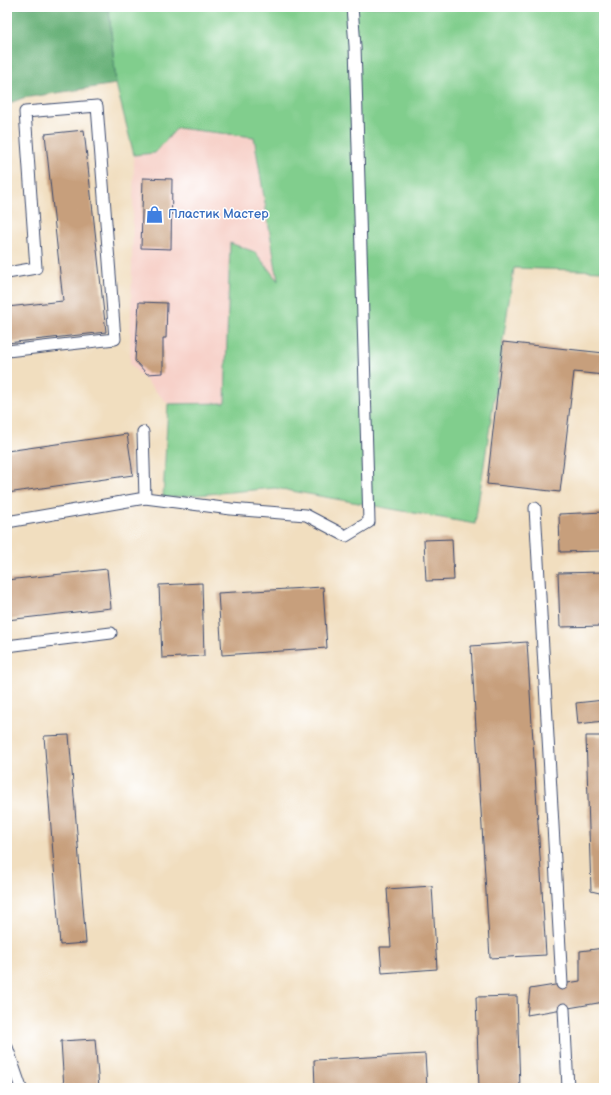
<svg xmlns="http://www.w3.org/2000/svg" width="611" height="1095" viewBox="0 0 611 1095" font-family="'Balsamiq Sans',sans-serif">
	<rect width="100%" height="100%" fill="#fff"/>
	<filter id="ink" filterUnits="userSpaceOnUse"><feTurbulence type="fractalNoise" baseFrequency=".025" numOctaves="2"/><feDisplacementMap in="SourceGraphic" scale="8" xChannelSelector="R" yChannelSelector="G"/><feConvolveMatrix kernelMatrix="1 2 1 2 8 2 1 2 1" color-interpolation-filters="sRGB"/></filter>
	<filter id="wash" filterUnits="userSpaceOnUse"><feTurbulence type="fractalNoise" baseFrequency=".012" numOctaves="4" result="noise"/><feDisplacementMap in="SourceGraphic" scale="16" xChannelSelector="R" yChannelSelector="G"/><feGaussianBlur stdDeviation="0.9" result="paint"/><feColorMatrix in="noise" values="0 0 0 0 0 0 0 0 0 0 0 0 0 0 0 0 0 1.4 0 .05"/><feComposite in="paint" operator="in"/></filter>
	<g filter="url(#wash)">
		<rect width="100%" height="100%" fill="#f1debf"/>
		<polygon fill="#f7d1c9" points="177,128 254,137 278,282 255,252 230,244 225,403 168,404 130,364 134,155 155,153"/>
		<polygon fill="#81ce8d" stroke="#4e7e76" points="64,7 604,7 604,271 514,268 475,524 275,488 163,498 168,404 225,403 230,243 255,252 278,281 254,137 177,128 155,153 134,155 116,84 109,11"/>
		<polygon fill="#68b178" stroke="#42706b" points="7,7 64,7 109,10 116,84 23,98 7,104"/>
		<g id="blocks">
			<g fill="#c79f7c">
				<polygon points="84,130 106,332 7,343 7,307 63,301 45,134"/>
				<polygon points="143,178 172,179 171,249 141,248"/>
				<polygon points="139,302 167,303 166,338 163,338 163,373 147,374 135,361"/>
				<polygon points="503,342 604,353 604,375 574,372 560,492 487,484"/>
				<polygon points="127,434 133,475 7,493 7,451"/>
				<polygon points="604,512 604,551 560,552 559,514"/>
				<polygon points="452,539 454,580 426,581 424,540"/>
				<polygon points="107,569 111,608 7,620 7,580"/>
				<polygon points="604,572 604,626 560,627 558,573"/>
				<polygon points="202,583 204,656 162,658 159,585"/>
				<polygon points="323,587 327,648 222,655 218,593"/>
				<polygon points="527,642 546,955 490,958 471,646"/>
				<polygon points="604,700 604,721 578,724 576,703"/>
				<polygon points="69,735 86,943 60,945 44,736"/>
				<polygon points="586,736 604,736 604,894 591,891"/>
				<polygon points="432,886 437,969 382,973 380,947 391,947 387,889"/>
				<polygon points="604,948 604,1002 527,1015 530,989 580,981 580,951"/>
				<polygon points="517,996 520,1088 479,1088 476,997"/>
				<polygon points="95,1039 99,1088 64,1088 61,1041"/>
				<polygon points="425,1054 427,1088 315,1088 314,1060"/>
			</g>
		</g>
	</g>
	<g filter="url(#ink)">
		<use href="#blocks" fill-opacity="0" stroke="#3b496d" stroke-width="1"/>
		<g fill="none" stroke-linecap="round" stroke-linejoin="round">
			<defs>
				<g id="service">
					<polyline points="7,273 36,268 25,112 97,106 115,339 7,351"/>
					<polyline points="145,498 231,509 306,515 346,536 369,522 355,46 352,7"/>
					<polyline points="535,508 562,984"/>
					<polyline points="7,522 145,498 143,432"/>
					<polyline points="7,646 111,633"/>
					<polyline points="564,1009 568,1088"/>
					<polyline points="7,1047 21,1088"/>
				</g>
			</defs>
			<use href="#service" stroke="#3b496d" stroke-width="13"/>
			<use href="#service" stroke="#fff" stroke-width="11"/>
		</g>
	</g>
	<defs>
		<symbol id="shop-bare" viewBox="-9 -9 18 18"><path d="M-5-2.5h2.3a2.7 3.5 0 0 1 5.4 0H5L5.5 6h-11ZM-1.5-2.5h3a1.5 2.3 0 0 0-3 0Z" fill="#3f7fe0" stroke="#fff" stroke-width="2.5" paint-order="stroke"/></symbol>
	</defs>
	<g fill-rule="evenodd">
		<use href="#shop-bare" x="142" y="202" width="25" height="25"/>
	</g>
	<g text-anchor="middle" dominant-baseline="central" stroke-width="3" stroke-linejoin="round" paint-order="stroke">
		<g font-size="13" fill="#366cbe" stroke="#fff" text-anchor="start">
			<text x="168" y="214">Пластик Мастер</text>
		</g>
	</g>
	<rect width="611" height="1095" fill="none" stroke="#fff" stroke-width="24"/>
</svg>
